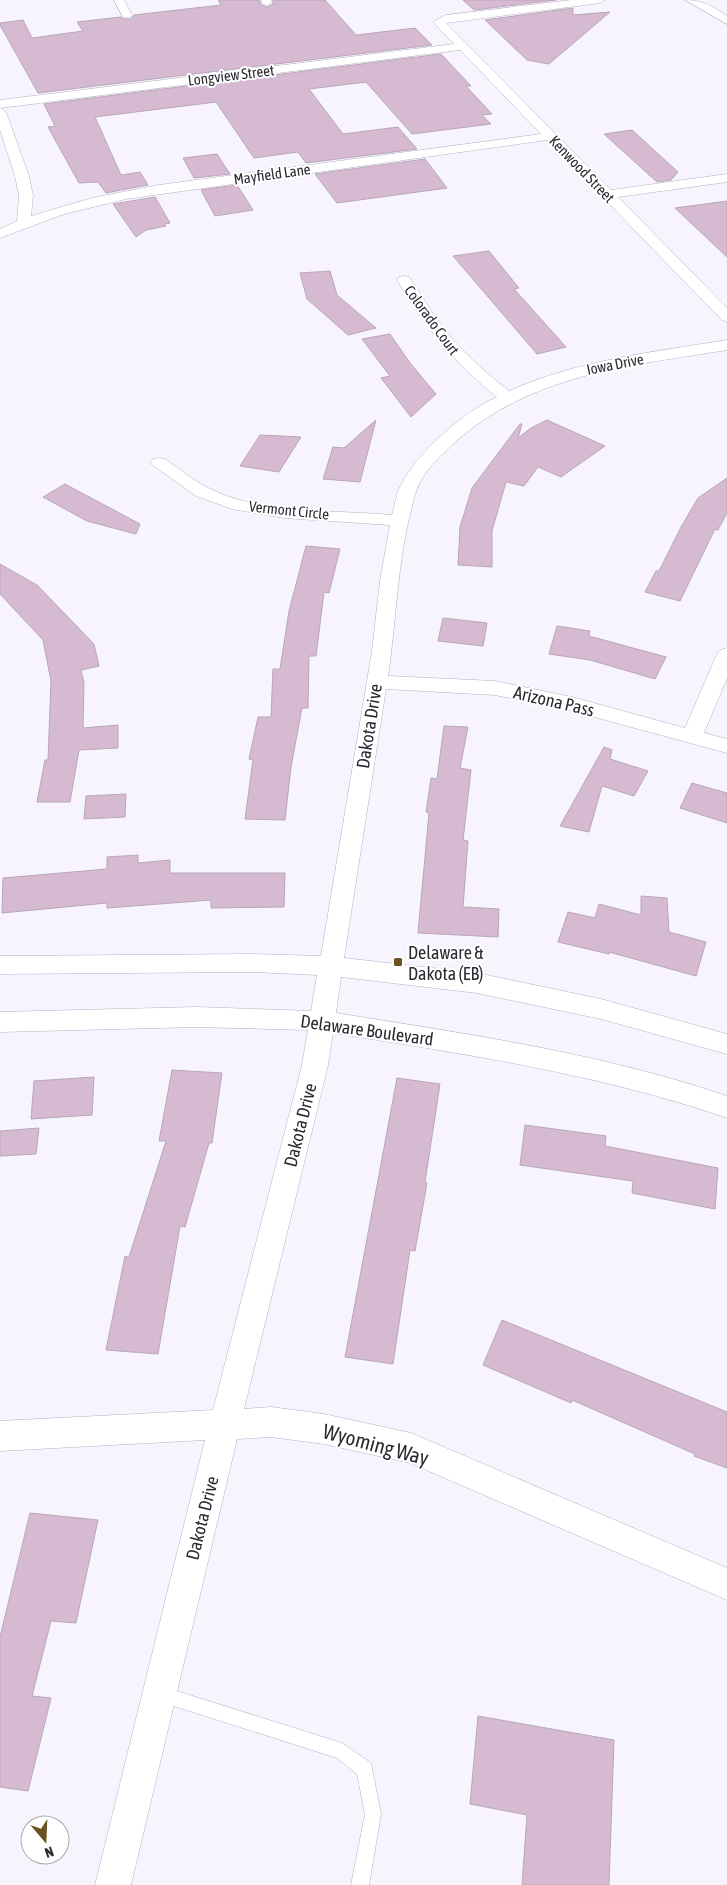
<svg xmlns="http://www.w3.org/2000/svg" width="727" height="1885" viewBox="0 0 727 1885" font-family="'Asap Condensed',sans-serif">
	<rect width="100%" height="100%" fill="#f7f4fd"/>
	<g fill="#d6bad2" stroke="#b9a7b6">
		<polygon points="218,0 259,0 261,5 267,7 273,4 273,0 325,0 356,35 415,28 432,45 38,93 0,25 0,23 23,20 32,38 83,31 77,22 121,17 123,19 131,19 134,15 221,5"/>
		<polygon points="463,0 556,0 474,10"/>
		<polygon points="573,8 573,15 610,12 549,64 527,60 485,20"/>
		<polygon points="441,54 471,86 466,86 492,114 482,115 491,124 412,134 366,82 309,89 343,134 398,127 417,149 306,163 298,152 254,158 216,102 95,117 121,175 140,172 148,185 106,193 98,182 79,183 48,127 55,126 44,104"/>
		<polygon points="632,130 678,172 671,180 657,182 604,134"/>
		<polygon points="217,154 230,174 194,178 183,158"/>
		<polygon points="425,159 447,188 337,203 315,174"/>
		<polygon points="237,185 253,210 215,216 201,190"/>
		<polygon points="155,197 170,223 164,224 166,226 146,230 136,237 113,204"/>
		<polygon points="727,201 727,257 675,208"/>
		<polygon points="489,251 519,288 514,289 566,347 537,354 453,256"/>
		<polygon points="330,271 337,295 376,328 348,335 307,299 300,273"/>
		<polygon points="390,334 410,363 436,394 411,417 381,378 390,376 362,339"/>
		<polygon points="376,420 360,482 323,479 333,447 344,448"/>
		<polygon points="547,420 605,446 561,477 538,467 524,486 506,482 492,531 492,567 458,565 460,527 472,488 520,424 522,424 518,438 531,428"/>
		<polygon points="260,435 301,437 279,472 240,466"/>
		<polygon points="727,478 727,513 718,530 715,529 680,601 645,592 656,571 659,571 681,527 698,498"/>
		<polygon points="65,484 140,524 136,534 87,521 43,497"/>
		<polygon points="306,546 340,549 329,593 324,592 316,656 309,656 308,708 302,708 291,767 285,820 245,819 253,760 249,759 258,717 271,717 273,669 280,669 289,611"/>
		<polygon points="0,564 37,585 94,644 99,666 81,670 84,683 83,728 118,725 118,748 79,750 70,802 37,802 45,760 48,760 51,681 43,640 0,594"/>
		<polygon points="443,618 487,623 483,646 438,641"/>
		<polygon points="557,626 590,631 589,636 666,657 655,679 590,660 549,654"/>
		<polygon points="444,726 468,727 460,768 471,770 463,840 468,841 463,907 499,909 498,937 418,933 429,813 426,812 431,778 437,779"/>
		<polygon points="604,747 612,750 610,759 648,771 634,796 602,786 589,832 560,826"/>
		<polygon points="692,783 727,793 727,823 680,808"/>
		<polygon points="126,794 125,817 84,819 86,796"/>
		<polygon points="138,855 138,863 170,860 170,873 285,873 284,907 211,908 211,900 107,908 107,903 2,913 3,878 107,869 107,857"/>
		<polygon points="641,896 667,898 669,932 706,942 696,976 609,952 609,954 558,942 568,912 595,918 599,904 641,915"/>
		<polygon points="172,1070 222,1073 212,1143 209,1143 185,1227 180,1226 158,1354 106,1350 125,1256 129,1257 166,1141 159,1141"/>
		<polygon points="94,1077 92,1115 31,1119 34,1081"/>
		<polygon points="397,1078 440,1084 425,1182 427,1183 415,1251 410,1250 393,1364 345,1357"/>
		<polygon points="525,1125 606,1136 605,1146 718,1168 715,1209 632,1193 633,1181 520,1165"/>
		<polygon points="39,1128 36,1154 0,1156 0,1131"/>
		<polygon points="502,1320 727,1412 727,1468 694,1456 695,1454 572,1400 571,1403 483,1365"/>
		<polygon points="30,1513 98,1520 76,1623 51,1621 32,1696 51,1698 28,1791 0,1787 0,1637"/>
		<polygon points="478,1716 614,1740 609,1885 522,1885 527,1815 470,1804"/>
	</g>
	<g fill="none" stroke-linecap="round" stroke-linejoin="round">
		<defs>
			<polygon id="service" points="161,1686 342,1743 371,1763 381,1814 369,1885 351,1885 365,1814 357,1774 337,1758 155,1700 153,1694 155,1688"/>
			<g id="minor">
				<polygon points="114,0 124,0 132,15 131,17 123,17"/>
				<polygon points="261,0 271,0 272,2 267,5 263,4"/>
				<polygon points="572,0 605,0 600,3 446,23 611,190 727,174 727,182 618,197 727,308 727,322 722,320 547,140 126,199 64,214 0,238 0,229 17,221 19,196 15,176 0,130 0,108 6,112 29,176 33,196 31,216 92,198 159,185 541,134 460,50 0,108 0,100 454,44 435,24 433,22 446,15"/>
				<path d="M685 0C702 0 713 6 727 16V24Z"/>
				<path d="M404 276 409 277C420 293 430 310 442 326 461 351 485 372 509 391 578 360 654 352 727 340V350C629 366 529 374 452 445 439 457 423 472 417 489 413 498 412 509 409 518 397 570 396 623 388 676L495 681 572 697 685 728 717 654 720 650 727 648V678L704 733 727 739V753L572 711 495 695 386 689 344 958 477 973 601 999 727 1034V1054L601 1019 477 993 341 977 336 1013C467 1034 601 1053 727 1096V1118C600 1074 465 1054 333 1033L328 1065 244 1409 271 1407 324 1414 411 1433 727 1568V1600L410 1463 324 1444 271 1437 237 1439 131 1885H95L205 1440 0 1451V1421L213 1410 302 1065 308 1030 196 1027 0 1032V1012L196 1007 311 1011 317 975 252 972 0 974V956L252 954 321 956 372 651 380 581 390 525 284 518 232 509 196 496 150 463 153 459 159 458 165 459C182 471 198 484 217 492 266 514 339 510 392 515 395 505 396 494 401 485 418 452 462 413 497 397 455 364 424 325 397 280L399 277Z"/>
			</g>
		</defs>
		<use href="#service" stroke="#b6afc3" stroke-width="1"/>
		<use href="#minor" stroke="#b6afc3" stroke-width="1"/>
		<use href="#service" fill="#fff" fill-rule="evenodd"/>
		<use href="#minor" fill="#fff" fill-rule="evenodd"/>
	</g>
	<rect fill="#6a5323" stroke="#fff" stroke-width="2" x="393" y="957" width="10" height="10" rx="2.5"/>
	<g text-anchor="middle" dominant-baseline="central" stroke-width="4" stroke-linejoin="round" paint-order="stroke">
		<g font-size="15" fill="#2c2931" stroke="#fff">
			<text transform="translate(231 75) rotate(-7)">Longview Street</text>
			<text transform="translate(582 169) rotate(46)">Kenwood Street</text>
			<text transform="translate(272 174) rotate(-8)">Mayfield Lane</text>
			<text transform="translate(432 320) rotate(54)">Colorado Court</text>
			<text transform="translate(615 364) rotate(-11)">Iowa Drive</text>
			<text transform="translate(289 510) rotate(6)">Vermont Circle</text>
		</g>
		<g font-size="18" fill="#2c2931" stroke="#fff">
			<text transform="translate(554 701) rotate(13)">Arizona Pass</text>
			<text transform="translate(369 726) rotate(-81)">Dakota Drive</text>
			<text transform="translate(367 1030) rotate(8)">Delaware Boulevard</text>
			<text transform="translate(300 1125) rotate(-76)">Dakota Drive</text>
			<text transform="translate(202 1518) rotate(-76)">Dakota Drive</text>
		</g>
		<g font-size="18" fill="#2c2931" stroke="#fff" text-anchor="start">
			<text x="408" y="952">Delaware &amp;<tspan x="408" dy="21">Dakota (EB)</tspan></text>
		</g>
		<g font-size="21" fill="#2c2931" stroke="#fff">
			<text transform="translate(376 1444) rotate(15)">Wyoming Way</text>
		</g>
	</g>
	<g transform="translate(45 1840) rotate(161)"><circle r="24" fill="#ffffff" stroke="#aba9ad"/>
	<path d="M0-4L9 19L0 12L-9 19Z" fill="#6a5323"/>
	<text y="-8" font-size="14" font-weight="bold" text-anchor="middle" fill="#2c2931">N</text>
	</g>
</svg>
